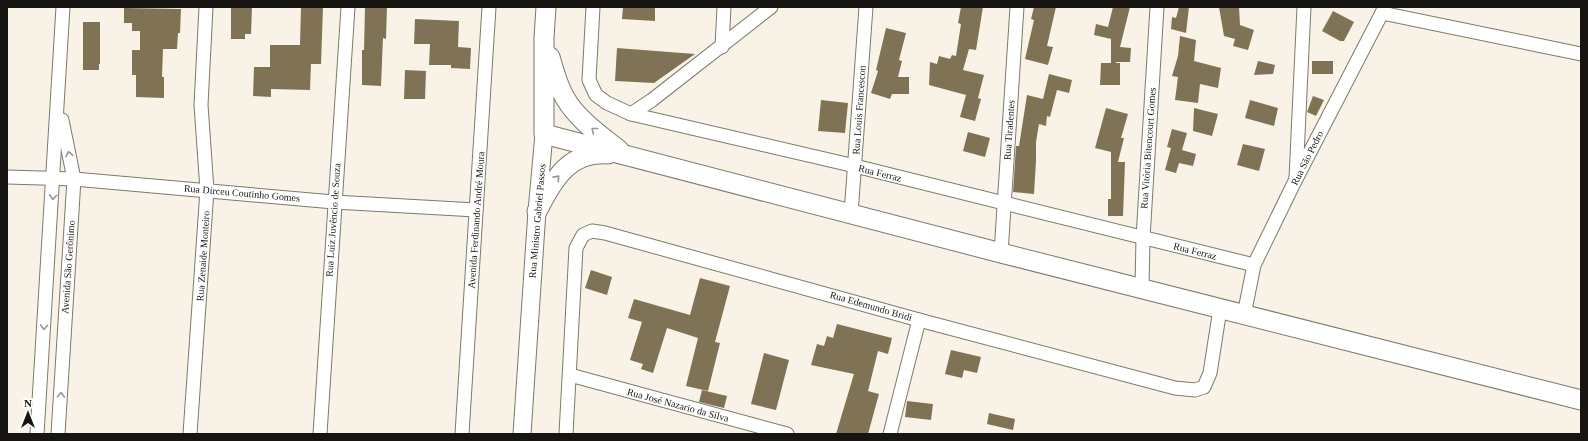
<svg xmlns="http://www.w3.org/2000/svg" width="1588" height="441" viewBox="0 0 1588 441" font-family="Georgia,serif">
	<rect width="100%" height="100%" fill="#f9f3e7"/>
	<g fill="#807355">
		<polygon points="231,7 252,7 251,34 245,34 245,39 231,39"/>
		<polygon points="301,7 323,7 321,64 311,64 310,90 271,89 271,97 253,96 254,67 270,67 270,45 300,45"/>
		<polygon points="365,7 387,7 386,39 383,38 381,86 362,85 362,50 364,50"/>
		<polygon points="623,7 655,7 655,21 622,19"/>
		<polygon points="961,7 983,7 976,50 969,49 963,70 984,75 978,98 981,99 975,121 960,117 966,95 929,85 930,62 937,64 939,56 950,59 952,55 956,56 961,24 958,23"/>
		<polygon points="1034,7 1056,7 1047,46 1053,47 1048,65 1025,59 1034,20 1031,19"/>
		<polygon points="1113,7 1130,7 1120,47 1131,48 1130,62 1116,62 1116,63 1120,63 1120,85 1100,85 1101,63 1111,63 1111,39 1094,35 1096,24 1108,27"/>
		<polygon points="1179,7 1189,7 1186,33 1171,29 1172,17 1176,18"/>
		<polygon points="1219,7 1239,7 1240,25 1254,30 1248,50 1233,46 1235,39 1224,36"/>
		<polygon points="124,8 181,9 180,33 178,33 177,49 163,49 162,77 164,77 164,98 136,97 136,75 132,75 132,50 140,50 140,31 132,31 132,23 124,23"/>
		<polygon points="1333,11 1354,22 1344,41 1340,41 1322,31"/>
		<polygon points="415,19 459,21 458,47 471,48 470,69 451,68 451,65 429,65 430,44 414,44"/>
		<polygon points="83,22 100,22 100,64 99,64 99,70 83,70"/>
		<polygon points="886,28 906,33 899,60 902,61 898,77 909,77 909,94 892,94 890,99 871,93 878,71 876,70"/>
		<polygon points="1180,36 1196,40 1194,61 1221,68 1218,88 1200,84 1198,103 1175,100 1178,77 1172,76 1178,56"/>
		<polygon points="617,48 695,54 654,83 615,81"/>
		<polygon points="1258,61 1275,65 1273,74 1254,75"/>
		<rect x="1312" y="61" width="21" height="13"/>
		<polygon points="405,70 426,71 425,99 404,99"/>
		<polygon points="1049,74 1072,80 1069,93 1057,90 1050,117 1047,116 1046,126 1039,124 1036,142 1036,161 1034,194 1013,192 1016,146 1019,146 1027,95 1043,99"/>
		<polygon points="1313,96 1324,100 1316,116 1307,112"/>
		<polygon points="821,100 848,103 845,133 818,131"/>
		<polygon points="1250,100 1278,108 1274,126 1245,118"/>
		<polygon points="1106,108 1128,114 1121,138 1124,138 1118,162 1125,162 1123,216 1108,216 1108,199 1111,199 1111,152 1095,148"/>
		<polygon points="1194,108 1218,114 1212,136 1193,131"/>
		<polygon points="1172,129 1187,133 1182,150 1196,154 1193,166 1179,163 1176,173 1165,170 1171,148 1167,147"/>
		<polygon points="968,132 990,138 985,157 963,151"/>
		<polygon points="1243,144 1265,149 1259,171 1237,165"/>
		<polygon points="591,270 612,277 607,295 585,288"/>
		<polygon points="700,278 730,286 715,342 720,343 708,391 686,386 698,338 667,328 653,373 641,369 643,364 630,360 642,322 628,318 634,299 690,315"/>
		<polygon points="837,324 892,338 888,354 878,351 868,391 879,394 868,434 836,434 854,374 811,365 817,344 824,346 827,336 833,338"/>
		<polygon points="951,350 981,357 977,373 964,370 962,378 945,374"/>
		<polygon points="764,353 789,360 776,410 751,404"/>
		<polygon points="702,390 727,396 724,408 699,402"/>
		<polygon points="907,401 933,404 931,420 905,417"/>
		<polygon points="989,413 1015,419 1013,430 987,424"/>
	</g>
	<g fill="none" stroke-linecap="round" stroke-linejoin="round">
		<defs>
			<g id="minor">
				<polyline points="593,7 589,80 596,95 607,103 631,114 855,166 1254,265"/>
				<polyline points="1382,13 1581,54"/>
				<polyline points="722,47 724,7"/>
				<polyline points="631,114 652,100 771,7"/>
				<polyline points="7,177 74,179 334,202 476,210"/>
				<polyline points="1296,178 1304,7"/>
				<polyline points="851,214 866,7"/>
				<polyline points="1001,253 1017,7"/>
				<polyline points="1142,289 1143,238 1157,7"/>
				<polyline points="1244,315 1254,265 1295,181 1385,7"/>
				<polyline points="570,375 787,434"/>
				<polyline points="37,434 63,7"/>
				<polyline points="58,434 74,179 62,120"/>
				<polyline points="190,434 207,190 201,105 206,7"/>
				<polyline points="320,434 348,7"/>
				<polyline points="462,434 489,7"/>
				<polyline points="566,434 576,248 583,235 592,231 605,233 919,320 1175,388 1195,390 1204,387 1210,373 1220,309"/>
				<polyline points="890,434 919,320"/>
			</g>
			<polyline id="tertiary" points="522,434 537,211 544,134"/>
			<g id="secondary">
				<polyline points="546,7 544,38 544,134 1001,253 1581,400"/>
				<path d="M550 57C554 71 558 86 565 98 578 120 600 135 619 150"/>
				<path d="M537 211C554 180 568 151 608 154"/>
			</g>
		</defs>
		<use href="#minor" stroke="#7d796e" stroke-width="15"/>
		<use href="#tertiary" stroke="#7d796e" stroke-width="19"/>
		<use href="#secondary" stroke="#7d796e" stroke-width="21"/>
		<use href="#minor" stroke="#fff" stroke-width="13"/>
		<use href="#tertiary" stroke="#fff" stroke-width="17"/>
		<use href="#secondary" stroke="#fff" stroke-width="19"/>
	</g>
	<defs><path id="oneway-chevron" d="M-2-3.5L2.5 0L-2 3.5" fill="none" stroke-width="1.6" stroke-linecap="round" stroke-linejoin="round"/></defs>
	<g stroke="#979694">
		<use href="#oneway-chevron" transform="translate(594 130) rotate(-141)"/>
		<use href="#oneway-chevron" transform="translate(69 154) rotate(-101)"/>
		<use href="#oneway-chevron" transform="translate(557 178) rotate(-48)"/>
		<use href="#oneway-chevron" transform="translate(53 197) rotate(94)"/>
		<use href="#oneway-chevron" transform="translate(44 327) rotate(94)"/>
		<use href="#oneway-chevron" transform="translate(61 395) rotate(-86)"/>
	</g>
	<g text-anchor="middle" dominant-baseline="central" stroke-width="3.5" stroke-linejoin="round" paint-order="stroke">
		<g font-size="10" fill="#171511" stroke="#fff">
			<text transform="translate(859 110) rotate(-86)">Rua Louis Francescon</text>
			<text transform="translate(1009 130) rotate(-86)">Rua Tiradentes</text>
			<text transform="translate(1148 148) rotate(-86)">Rua Vitória Bitencourt Gomes</text>
			<text transform="translate(1307 158) rotate(-63)">Rua São Pedro</text>
			<text transform="translate(880 173) rotate(14)">Rua Ferraz</text>
			<text transform="translate(242 193) rotate(5)">Rua Dirceu Coutinho Gomes</text>
			<text transform="translate(333 220) rotate(-86)">Rua Luiz Juvêncio de Souza</text>
			<text transform="translate(476 220) rotate(-86)">Avenida Ferdinando André Moura</text>
			<text transform="translate(537 221) rotate(-85)">Rua Ministro Gabriel Passos</text>
			<text transform="translate(1195 251) rotate(14)">Rua Ferraz</text>
			<text transform="translate(203 256) rotate(-86)">Rua Zenaide Monteiro</text>
			<text transform="translate(68 267) rotate(-86)">Avenida São Gerônimo</text>
			<text transform="translate(871 306) rotate(16)">Rua Edemundo Bridi</text>
			<text transform="translate(678 405) rotate(15)">Rua José Nazario da Silva</text>
		</g>
	</g>
	<rect width="1588" height="441" fill="none" stroke="#171511" stroke-width="16"/>
	<g transform="translate(28 413)" stroke="#ffffff" stroke-width="3" paint-order="stroke">
	<path d="M0-3L7 15L0 10L-7 15Z" fill="#171511"/>
	<text y="-6" font-size="11" font-weight="bold" text-anchor="middle" fill="#171511">N</text>
	</g>
</svg>
